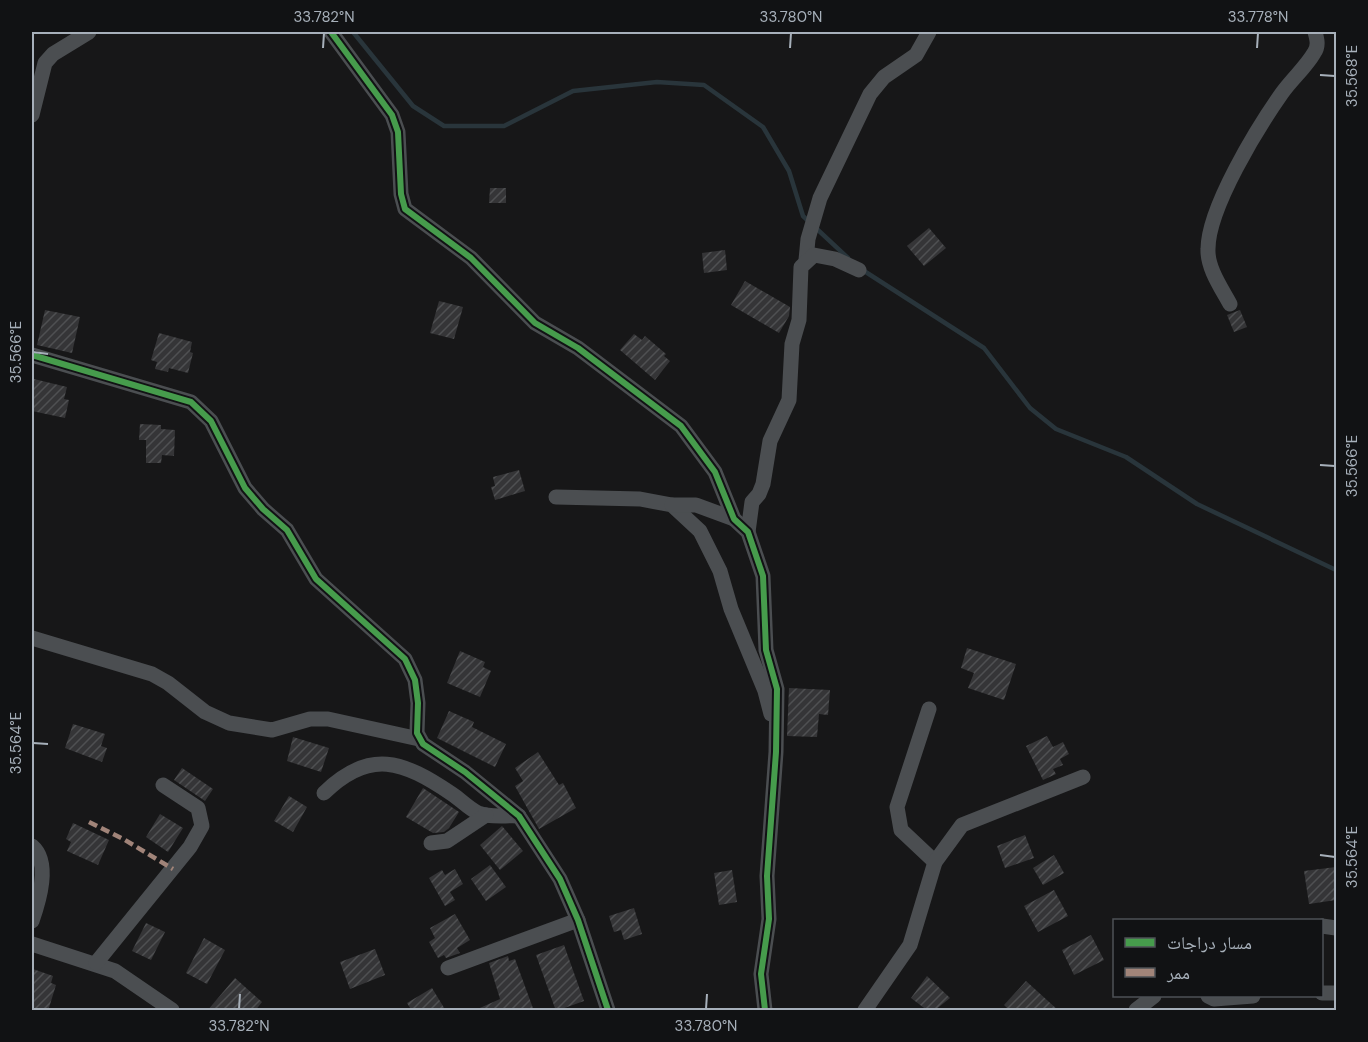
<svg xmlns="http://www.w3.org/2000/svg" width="1368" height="1042" viewBox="0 0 1368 1042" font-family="'DM Sans','Noto Naskh Arabic',sans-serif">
	<defs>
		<pattern id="building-hatch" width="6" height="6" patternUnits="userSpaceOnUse" patternTransform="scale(1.5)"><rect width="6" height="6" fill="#353537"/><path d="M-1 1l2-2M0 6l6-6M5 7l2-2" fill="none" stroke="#4f5052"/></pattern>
	</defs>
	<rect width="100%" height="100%" fill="#171718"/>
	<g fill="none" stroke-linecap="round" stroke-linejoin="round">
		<g stroke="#29353b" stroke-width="4.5">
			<polyline points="353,32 413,106 444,126 504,126 573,91 657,82 704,85 763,127 789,171 803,216 848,258"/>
			<polyline points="861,269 984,348 1030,408 1056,429 1126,457 1197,504 1336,570"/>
		</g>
	</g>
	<g fill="url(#building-hatch)">
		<polygon points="490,188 506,188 506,203 489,203"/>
		<polygon points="929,228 946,248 924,266 907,246"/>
		<polygon points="725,250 727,270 704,273 702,253"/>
		<polygon points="745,281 790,307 789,316 779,333 731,305"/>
		<polygon points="439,301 463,307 454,339 430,333"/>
		<polygon points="45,310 80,317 72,353 37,345"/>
		<polygon points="1240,310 1247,327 1234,332 1227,315"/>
		<polygon points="159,333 192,342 190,352 193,353 188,373 169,368 168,372 155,369 157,362 151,360"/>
		<polygon points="634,334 642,340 645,336 666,354 664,356 670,361 655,380 620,350"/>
		<polygon points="34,379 67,387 64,399 69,400 65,418 32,411"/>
		<polygon points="140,424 161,425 161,429 175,430 174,456 162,455 161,463 146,463 146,440 139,440"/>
		<polygon points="519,470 525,491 495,500 491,487 495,486 493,477"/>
		<polygon points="967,648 1016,664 1004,700 968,688 974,673 961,668"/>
		<polygon points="460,651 485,662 483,667 491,671 480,697 447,683"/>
		<polygon points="789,688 830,690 828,715 819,714 817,737 787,736"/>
		<polygon points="449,711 474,722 472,727 506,744 495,767 437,738"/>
		<polygon points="73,724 105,734 101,746 107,748 102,762 65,748"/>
		<polygon points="1047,736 1053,747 1063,742 1069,754 1060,759 1063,765 1053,769 1056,774 1043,780 1026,746"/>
		<polygon points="293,737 329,748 321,772 287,761"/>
		<polygon points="538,752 559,785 563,783 576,808 539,829 515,786 523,781 515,768"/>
		<polygon points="182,768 213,789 205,801 174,780"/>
		<polygon points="423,788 459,812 449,828 444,832 433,833 406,817"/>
		<polygon points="289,796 307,807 293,832 274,821"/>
		<polygon points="160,814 183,828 168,852 146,837"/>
		<polygon points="73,823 109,840 98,865 67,851 71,842 66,839"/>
		<polygon points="502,826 523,851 500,870 480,845"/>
		<polygon points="1025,835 1034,858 1005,868 997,846"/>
		<polygon points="1054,855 1064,873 1043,885 1033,868"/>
		<polygon points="490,865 506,887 486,901 471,879"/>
		<polygon points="1336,867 1336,900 1309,904 1304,871"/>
		<polygon points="455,869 463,884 450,892 455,900 445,906 429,878 442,870 445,875"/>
		<polygon points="732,870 737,902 719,905 714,873"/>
		<polygon points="1054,890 1068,916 1038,932 1024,906"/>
		<polygon points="634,908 642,934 624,940 621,930 614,932 609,916"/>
		<polygon points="455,914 470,940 457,948 460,953 446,958 444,955 438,958 429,942 435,938 430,928"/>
		<polygon points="146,923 165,932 151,960 132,951"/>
		<polygon points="1091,935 1104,960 1074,975 1062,950"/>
		<polygon points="204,938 225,950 207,984 186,973"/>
		<polygon points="564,945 584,1001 556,1011 536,955"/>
		<polygon points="375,949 385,975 350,989 340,962"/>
		<polygon points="508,956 509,961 515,959 534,1011 473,1011 500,999 489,963"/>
		<polygon points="33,969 53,976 51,983 56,985 48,1011 32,1011"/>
		<polygon points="927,976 950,998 934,1011 928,1011 911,998"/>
		<polygon points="235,978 262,1002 255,1011 207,1011"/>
		<polygon points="1026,981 1059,1011 1010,1011 1004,1005"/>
		<polygon points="432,988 446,1011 412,1011 407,1003"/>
	</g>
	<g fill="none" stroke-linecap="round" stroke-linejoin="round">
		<g stroke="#4b4e51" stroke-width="15">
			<polyline points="331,32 392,115 398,132 401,194 405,209 471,258 535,323 578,348 681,426 715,472 734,519 748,532 763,576 766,650 777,689 776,752 767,876 769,919 761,974 765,1010"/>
			<polyline points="32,115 45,63 53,54 89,32"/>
			<polyline points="806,260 808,239 820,198 870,94 884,77 916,55 929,32"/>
			<path d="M1230 304C1222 289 1207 268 1208 249 1208 208 1258 127 1282 93 1292 79 1306 67 1314 53 1319 46 1317 39 1315 32"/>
			<polyline points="32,355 191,402 211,421 245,488 263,509 287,530 316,579 405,659 415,680 418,703 417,733 423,744 465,772 519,816 560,879 578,920 608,1010"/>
			<polyline points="556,497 640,499 672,505 700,531 720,571 731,609 765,691 771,714"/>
			<polyline points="672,505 696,505 734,519"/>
			<polyline points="748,532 752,502 759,494 763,484 770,441 789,400 792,344 799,320 801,267 814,255 835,259 859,270"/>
			<polyline points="32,638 152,674 168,683 205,712 229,723 272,730 310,719 328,719 419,739"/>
			<polyline points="929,709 897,807 901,830 935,862"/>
			<path d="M324 793C370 748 403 761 452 794 461 800 468 808 478 813 490 818 506 815 519 816"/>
			<polyline points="431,843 447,841 486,815"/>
			<path d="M32 846C51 862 39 901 32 921"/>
			<polyline points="1322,926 1336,928"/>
			<polyline points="32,944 115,971 172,1010"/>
			<polyline points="96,963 190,847 202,826 198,808 163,785"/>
			<polyline points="448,968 578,920"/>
			<polyline points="1322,993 1336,993"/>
			<polyline points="1208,996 1214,999 1253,996"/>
			<polyline points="865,1010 910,945 935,862 962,825 1083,777"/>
			<polyline points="1136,1010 1154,996"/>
		</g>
		<polyline stroke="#a18479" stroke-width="4.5" stroke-dasharray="9 4.5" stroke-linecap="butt" points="89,822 125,840 173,869"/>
		<defs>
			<g id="cycleway">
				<polyline points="331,32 392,115 398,132 401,194 405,209 471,258 535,323 578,348 681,426 715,472 734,519 748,532 763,576 766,650 777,689 776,752 767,876 769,919 761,974 765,1010"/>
				<polyline points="32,355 191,402 211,421 245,488 263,509 287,530 316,579 405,659 415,680 418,703 417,733 423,744 465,772 519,816 560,879 578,920 608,1010"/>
			</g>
		</defs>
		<use href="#cycleway" stroke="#111214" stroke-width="10"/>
		<use href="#cycleway" stroke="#469c4c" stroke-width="6"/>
	</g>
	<path fill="none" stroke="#a7b0ba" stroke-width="2" d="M323 48 324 33M790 48 791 33M1257 48 1258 33M1320 75 1335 76M33 352 48 354M1320 465 1335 466M33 743 48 744M1320 855 1335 857M239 1009 240 994M706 1009 707 994"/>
	<rect width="1368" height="1042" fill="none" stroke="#111214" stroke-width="66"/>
	<rect x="1113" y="919" width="210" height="78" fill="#111214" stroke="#4d5156" stroke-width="1.5"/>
	<rect x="1125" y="938" width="30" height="9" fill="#469c4c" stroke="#4d5156" stroke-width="1.5"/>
	<text x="1167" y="949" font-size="18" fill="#a7b0ba">مسار دراجات</text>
	<rect x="1125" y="968" width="30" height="9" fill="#a18479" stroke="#4d5156" stroke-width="1.5"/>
	<text x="1167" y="979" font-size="18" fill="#a7b0ba">ممر</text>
	<rect x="33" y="33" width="1302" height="976" fill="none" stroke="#a7b0ba" stroke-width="2"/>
	<g font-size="15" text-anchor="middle" fill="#a7b0ba">
		<text x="324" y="22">33.782°N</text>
		<text x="791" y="22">33.780°N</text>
		<text x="1258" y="22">33.778°N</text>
		<text transform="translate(1352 76) rotate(-90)" y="5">35.568°E</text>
		<text transform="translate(16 352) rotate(-90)" y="5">35.566°E</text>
		<text transform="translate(1352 466) rotate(-90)" y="5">35.566°E</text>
		<text transform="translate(16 743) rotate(-90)" y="5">35.564°E</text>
		<text transform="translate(1352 857) rotate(-90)" y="5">35.564°E</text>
		<text x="239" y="1031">33.782°N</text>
		<text x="706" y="1031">33.780°N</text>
	</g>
</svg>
